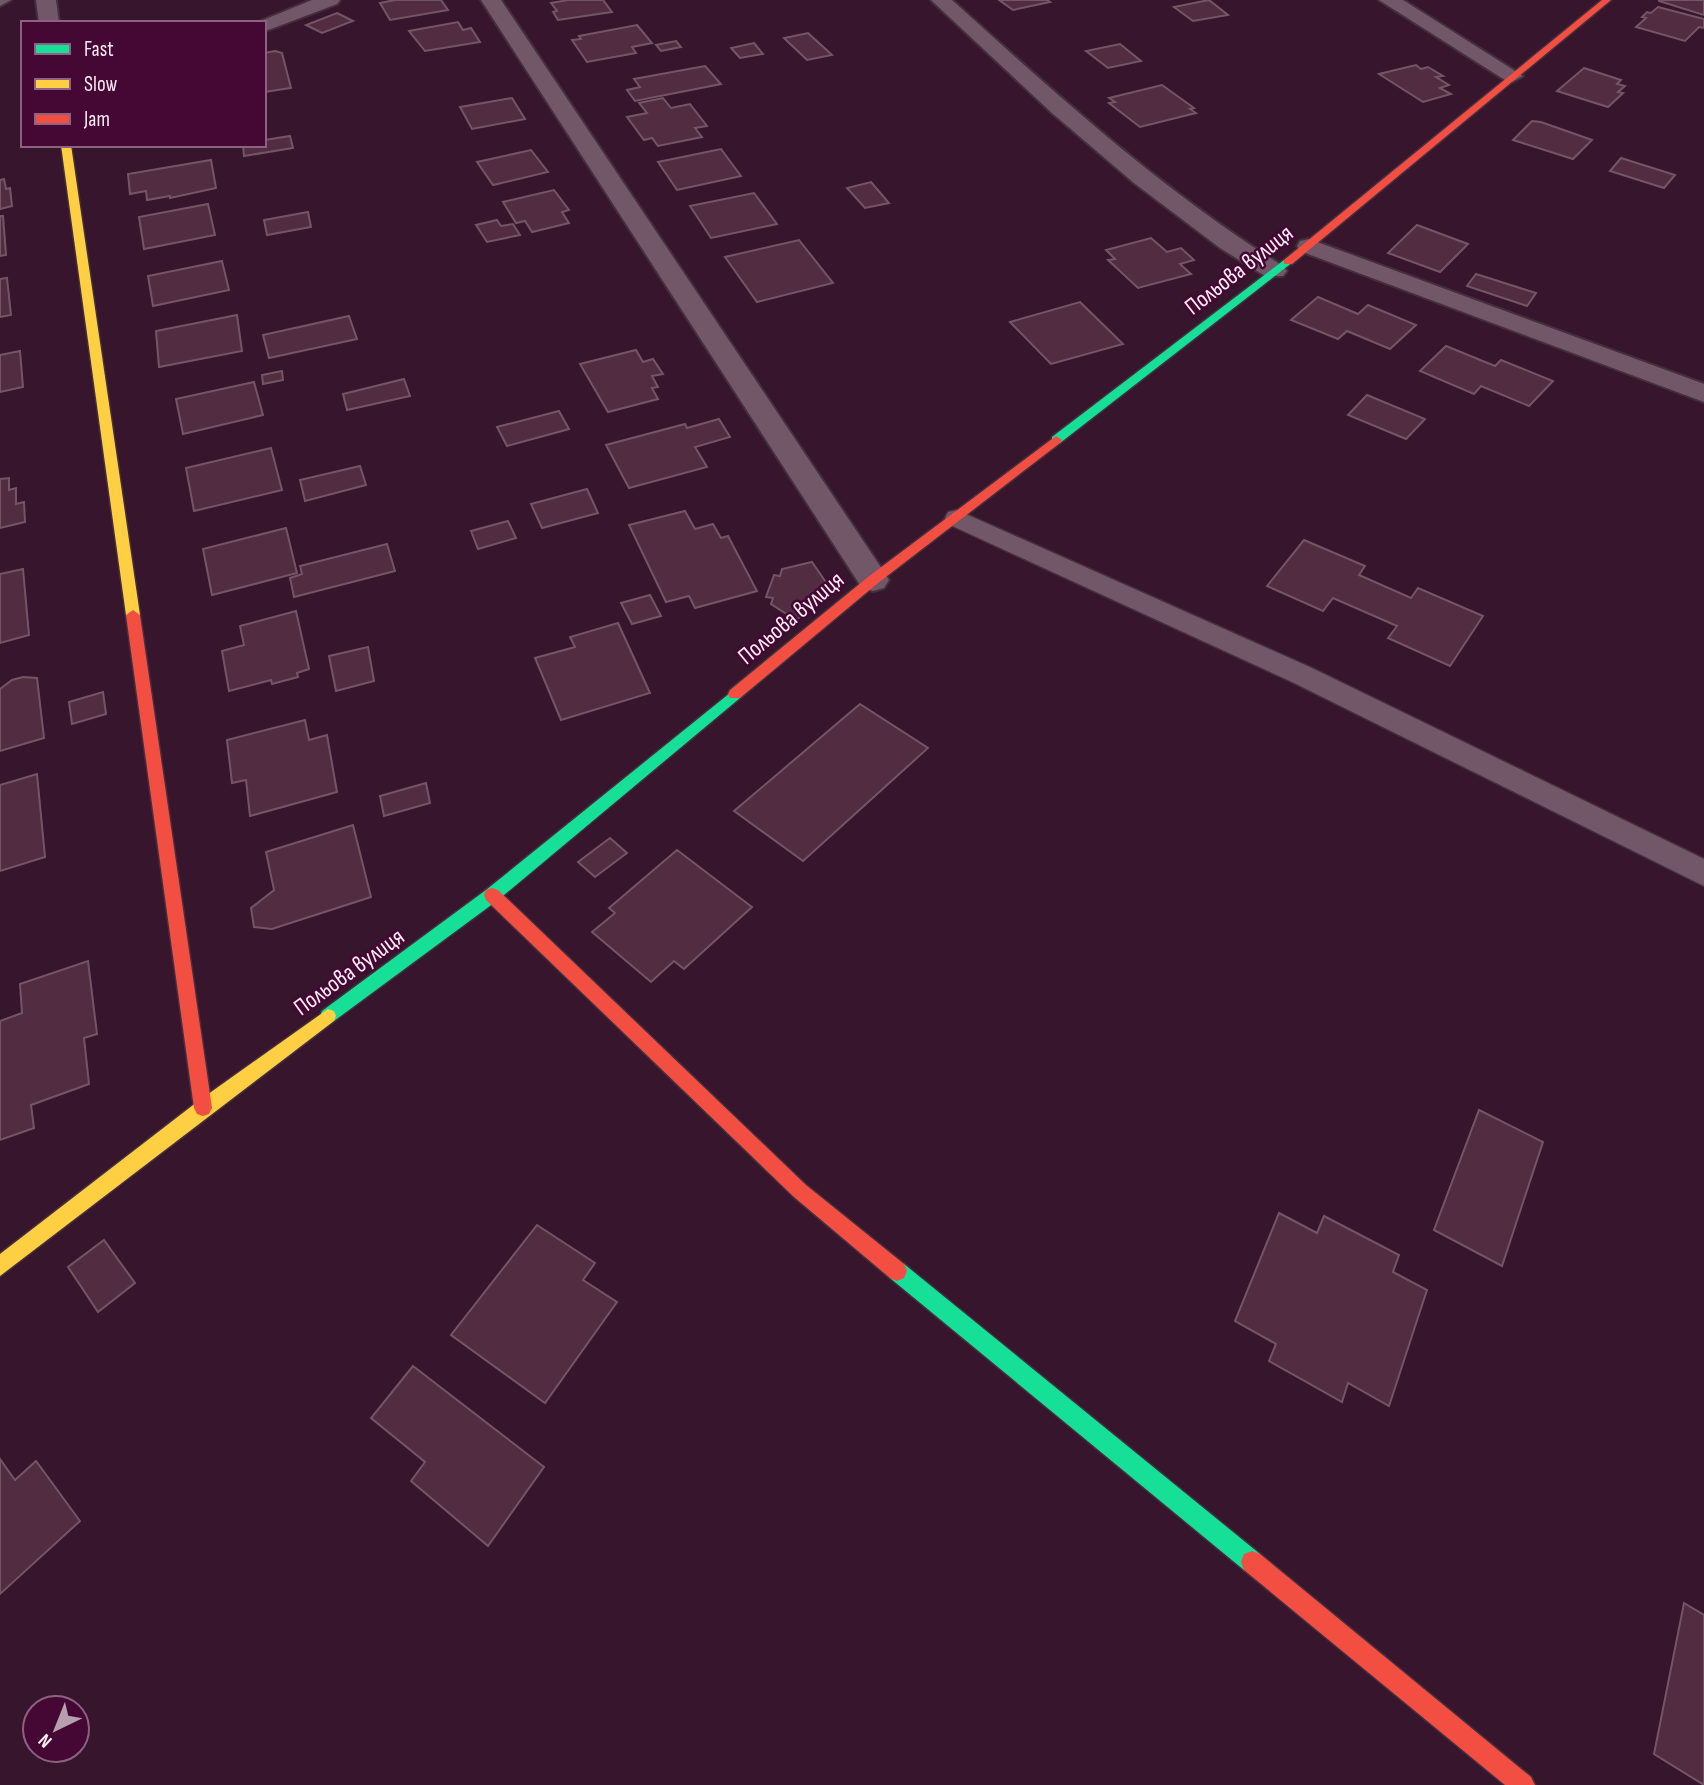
<svg xmlns="http://www.w3.org/2000/svg" width="1704" height="1785" viewBox="0 0 1704 1785" font-family="'Sofia Sans Condensed',sans-serif">
	<rect width="100%" height="100%" fill="#37152d"/>
	<g fill="#522c40" stroke="#745565" stroke-width="2">
		<polygon points="395,0 441,0 448,10 390,20 380,3"/>
		<polygon points="568,0 603,0 612,12 558,20 553,12 557,11 551,3"/>
		<polygon points="999,0 1047,0 1050,2 1013,10"/>
		<polygon points="1209,0 1228,15 1193,21 1174,7"/>
		<polygon points="1704,0 1704,15 1659,1 1659,0"/>
		<polygon points="1658,7 1704,19 1704,28 1699,27 1685,41 1636,27 1646,18 1642,17 1647,12 1651,13"/>
		<polygon points="337,13 353,21 322,33 306,25"/>
		<polygon points="458,22 463,30 471,28 480,42 425,51 409,31"/>
		<polygon points="637,25 652,43 632,47 636,53 587,62 572,40 581,39 579,36"/>
		<polygon points="808,33 832,55 807,60 784,38"/>
		<polygon points="676,41 681,47 661,51 656,45"/>
		<polygon points="754,43 763,54 740,58 731,48"/>
		<polygon points="1120,44 1141,61 1108,68 1086,51"/>
		<polygon points="275,51 282,53 291,88 264,92 264,53"/>
		<polygon points="1416,65 1421,69 1428,67 1443,76 1436,77 1449,85 1440,88 1451,94 1423,102 1379,74"/>
		<polygon points="705,66 721,84 635,101 627,90 640,87 634,79"/>
		<polygon points="1584,68 1621,80 1617,84 1625,86 1618,92 1623,93 1608,107 1557,91"/>
		<polygon points="1162,85 1194,108 1190,109 1196,113 1140,127 1109,103 1115,102 1109,98"/>
		<polygon points="512,98 525,119 472,129 460,107"/>
		<polygon points="663,98 671,108 690,104 707,126 695,128 702,137 658,146 652,138 644,140 627,117 647,113 639,103"/>
		<polygon points="1532,121 1541,122 1592,140 1573,159 1513,140"/>
		<polygon points="290,136 293,148 244,156 243,145 264,145 264,140"/>
		<polygon points="721,149 741,176 677,190 658,162"/>
		<polygon points="531,150 548,172 493,185 477,162"/>
		<polygon points="1621,158 1675,175 1664,188 1610,171"/>
		<polygon points="211,160 216,188 170,198 170,196 147,200 146,191 130,194 128,174"/>
		<polygon points="4,179 6,189 10,188 12,206 0,209 0,180"/>
		<polygon points="871,182 889,203 865,208 847,188"/>
		<polygon points="554,190 569,210 562,212 569,223 532,232 525,221 516,223 503,202"/>
		<polygon points="754,193 777,224 711,238 690,206"/>
		<polygon points="208,204 215,235 144,249 139,217"/>
		<polygon points="308,212 311,227 267,235 264,220"/>
		<polygon points="0,216 3,216 6,255 0,256"/>
		<polygon points="497,220 501,226 513,224 520,235 487,242 476,225"/>
		<polygon points="1417,225 1468,244 1440,272 1388,253"/>
		<polygon points="1151,238 1167,252 1181,248 1194,260 1180,264 1191,274 1138,288 1108,260 1115,259 1106,250"/>
		<polygon points="799,240 833,283 757,302 725,257"/>
		<polygon points="222,261 229,290 153,306 148,276"/>
		<polygon points="1476,274 1536,293 1527,306 1467,286"/>
		<polygon points="7,278 11,315 0,317 0,279"/>
		<polygon points="1318,297 1358,314 1368,305 1416,325 1390,349 1347,331 1338,339 1291,320"/>
		<polygon points="1080,302 1123,344 1051,364 1010,322"/>
		<polygon points="237,315 242,351 159,367 156,331"/>
		<polygon points="349,316 357,339 269,358 263,335"/>
		<polygon points="1446,346 1495,366 1501,360 1553,381 1529,406 1481,386 1474,394 1420,371"/>
		<polygon points="636,350 643,362 653,359 663,374 652,376 658,387 652,388 658,399 608,412 580,364"/>
		<polygon points="20,351 23,387 0,392 0,355"/>
		<polygon points="282,371 283,380 263,384 262,375"/>
		<polygon points="404,379 410,396 347,410 343,394"/>
		<polygon points="254,382 263,415 183,434 176,399"/>
		<polygon points="1367,395 1425,419 1406,439 1348,415"/>
		<polygon points="559,411 569,429 507,446 497,427"/>
		<polygon points="719,419 730,437 695,447 707,467 629,488 606,445 685,424 687,428"/>
		<polygon points="271,448 282,490 194,511 186,468"/>
		<polygon points="360,466 366,485 305,501 300,480"/>
		<polygon points="9,478 9,490 16,488 16,504 24,502 25,522 0,528 0,479"/>
		<polygon points="587,489 598,513 542,528 531,504"/>
		<polygon points="685,511 695,529 713,524 721,538 728,536 757,591 695,608 689,596 666,602 629,525"/>
		<polygon points="508,521 516,538 478,549 471,531"/>
		<polygon points="286,528 297,573 212,595 203,549"/>
		<polygon points="1304,540 1365,566 1359,575 1411,598 1418,588 1483,616 1450,666 1388,638 1397,626 1333,598 1323,611 1267,586"/>
		<polygon points="387,544 395,571 294,597 290,578 302,574 300,566"/>
		<polygon points="812,562 832,591 796,620 771,604 773,598 766,597 774,575 780,576 782,569"/>
		<polygon points="23,569 29,635 0,643 0,574"/>
		<polygon points="650,595 661,616 632,624 621,603"/>
		<polygon points="296,611 309,669 297,673 298,677 272,684 271,680 229,691 222,651 244,645 240,626"/>
		<polygon points="618,623 650,693 561,720 535,658 575,647 570,637"/>
		<polygon points="368,647 374,681 336,691 329,656"/>
		<polygon points="23,677 37,678 44,738 0,751 0,689 12,680"/>
		<polygon points="103,692 106,714 72,724 69,702"/>
		<polygon points="860,704 928,748 803,861 734,811"/>
		<polygon points="305,720 309,740 327,735 337,792 250,816 246,780 232,783 227,740"/>
		<polygon points="37,774 45,857 0,871 0,785"/>
		<polygon points="426,783 430,803 384,816 380,796"/>
		<polygon points="353,825 371,897 272,929 254,927 251,908 274,890 266,852"/>
		<polygon points="610,838 627,853 595,877 578,862"/>
		<polygon points="677,850 752,907 684,969 674,961 651,982 592,932 615,913 609,908"/>
		<polygon points="88,961 97,1034 84,1038 89,1084 31,1105 34,1128 0,1140 0,1021 22,1013 20,984"/>
		<polygon points="1479,1110 1543,1142 1502,1266 1434,1230"/>
		<polygon points="1279,1213 1317,1233 1324,1216 1399,1255 1393,1272 1427,1290 1389,1406 1348,1383 1342,1402 1269,1361 1276,1344 1235,1321"/>
		<polygon points="537,1225 595,1263 583,1280 617,1302 545,1403 451,1335"/>
		<polygon points="104,1240 135,1283 98,1312 68,1267"/>
		<polygon points="413,1366 544,1467 488,1546 411,1481 425,1462 371,1418"/>
		<polygon points="0,1459 15,1480 36,1461 80,1521 0,1594"/>
		<polygon points="1684,1603 1704,1615 1704,1785 1654,1754"/>
	</g>
	<g fill="none" stroke-linecap="round" stroke-linejoin="round">
		<defs>
			<polygon id="lane" points="957,510 1312,668 1704,859 1704,886 1292,682 948,524 945,518 948,512"/>
			<g id="street">
				<polygon points="0,0 11,0 0,6"/>
				<polygon points="36,0 56,0 59,23 39,23"/>
				<polygon points="312,0 340,0 337,4 271,29 264,31 264,23 256,23"/>
				<polygon points="481,0 501,0 884,572 889,580 884,588 873,591 862,588"/>
				<path d="M931 0H952C1058 96 1162 190 1283 266L1287 271 1283 276H1265L1220 248 1134 183 1052 113Z"/>
				<polygon points="1379,0 1403,0 1523,76 1512,82 1505,80"/>
				<polygon points="1309,239 1704,384 1704,402 1300,251 1297,246 1300,241"/>
			</g>
			<g id="fast">
				<polygon points="1284,260 1293,262 1060,443 1052,443 1052,437"/>
				<polygon points="735,689 742,694 740,698 498,900 334,1021 328,1023 322,1021 320,1016 322,1011 486,890"/>
				<polygon points="897,1261 904,1264 1260,1554 1263,1562 1260,1570 1252,1573 1244,1570 890,1278 887,1271 890,1264"/>
			</g>
			<g id="slow">
				<polygon points="61,145 71,145 140,615 133,620 126,615"/>
				<polygon points="328,1009 334,1011 336,1016 334,1021 0,1276 0,1254 197,1102"/>
			</g>
			<g id="jam">
				<polygon points="1602,0 1611,0 1292,264 1284,264 1284,260"/>
				<polygon points="1056,436 1062,440 1060,443 878,583 740,698 730,698 728,694 730,690 868,577"/>
				<polygon points="133,610 140,615 212,1108 209,1114 203,1116 197,1114 194,1108 126,615"/>
				<polygon points="492,888 498,890 806,1185 904,1264 907,1271 904,1278 897,1281 890,1278 794,1197 486,900 484,895 486,890"/>
				<polygon points="1252,1551 1260,1554 1531,1777 1535,1785 1505,1785 1244,1570 1241,1562 1244,1554"/>
			</g>
		</defs>
		<use href="#lane" stroke="#442f3d" stroke-width="3"/>
		<use href="#street" stroke="#442f3d" stroke-width="4"/>
		<use href="#fast" stroke="#442f3d" stroke-width="3"/>
		<use href="#slow" stroke="#442f3d" stroke-width="3"/>
		<use href="#jam" stroke="#442f3d" stroke-width="3"/>
		<use href="#lane" fill="#725768" fill-rule="evenodd"/>
		<use href="#street" fill="#725768" fill-rule="evenodd"/>
		<use href="#fast" fill="#16e098" fill-rule="evenodd"/>
		<use href="#slow" fill="#ffcf43" fill-rule="evenodd"/>
		<use href="#jam" fill="#f24e42" fill-rule="evenodd"/>
	</g>
	<g text-anchor="middle" dominant-baseline="central" stroke-width="5" stroke-linejoin="round" paint-order="stroke">
		<g font-size="24" fill="#faebf3" stroke="#450733">
			<text transform="translate(1239 270) rotate(-38)">Польова вулиця</text>
			<text transform="translate(791 618) rotate(-40)">Польова вулиця</text>
			<text transform="translate(349 972) rotate(-36)">Польова вулиця</text>
		</g>
	</g>
	<rect x="21" y="21" width="245" height="126" fill="#450733" stroke="#8d6280" stroke-width="2"/>
	<rect x="35" y="44" width="35" height="10" fill="#16e098" stroke="#8d6280" stroke-width="2"/>
	<text x="84" y="56" font-size="21" fill="#faebf3">Fast</text>
	<rect x="35" y="79" width="35" height="10" fill="#ffcf43" stroke="#8d6280" stroke-width="2"/>
	<text x="84" y="91" font-size="21" fill="#faebf3">Slow</text>
	<rect x="35" y="114" width="35" height="10" fill="#f24e42" stroke="#8d6280" stroke-width="2"/>
	<text x="84" y="126" font-size="21" fill="#faebf3">Jam</text>
	<g transform="translate(56 1729) rotate(223)"><circle r="33" fill="#450733" stroke="#8d6280" stroke-width="2"/>
	<path d="M0-5L12 26L0 18L-12 26Z" fill="#b6a0ae"/>
	<text y="-10" font-size="19" font-weight="bold" text-anchor="middle" fill="#faebf3">N</text>
	</g>
</svg>
